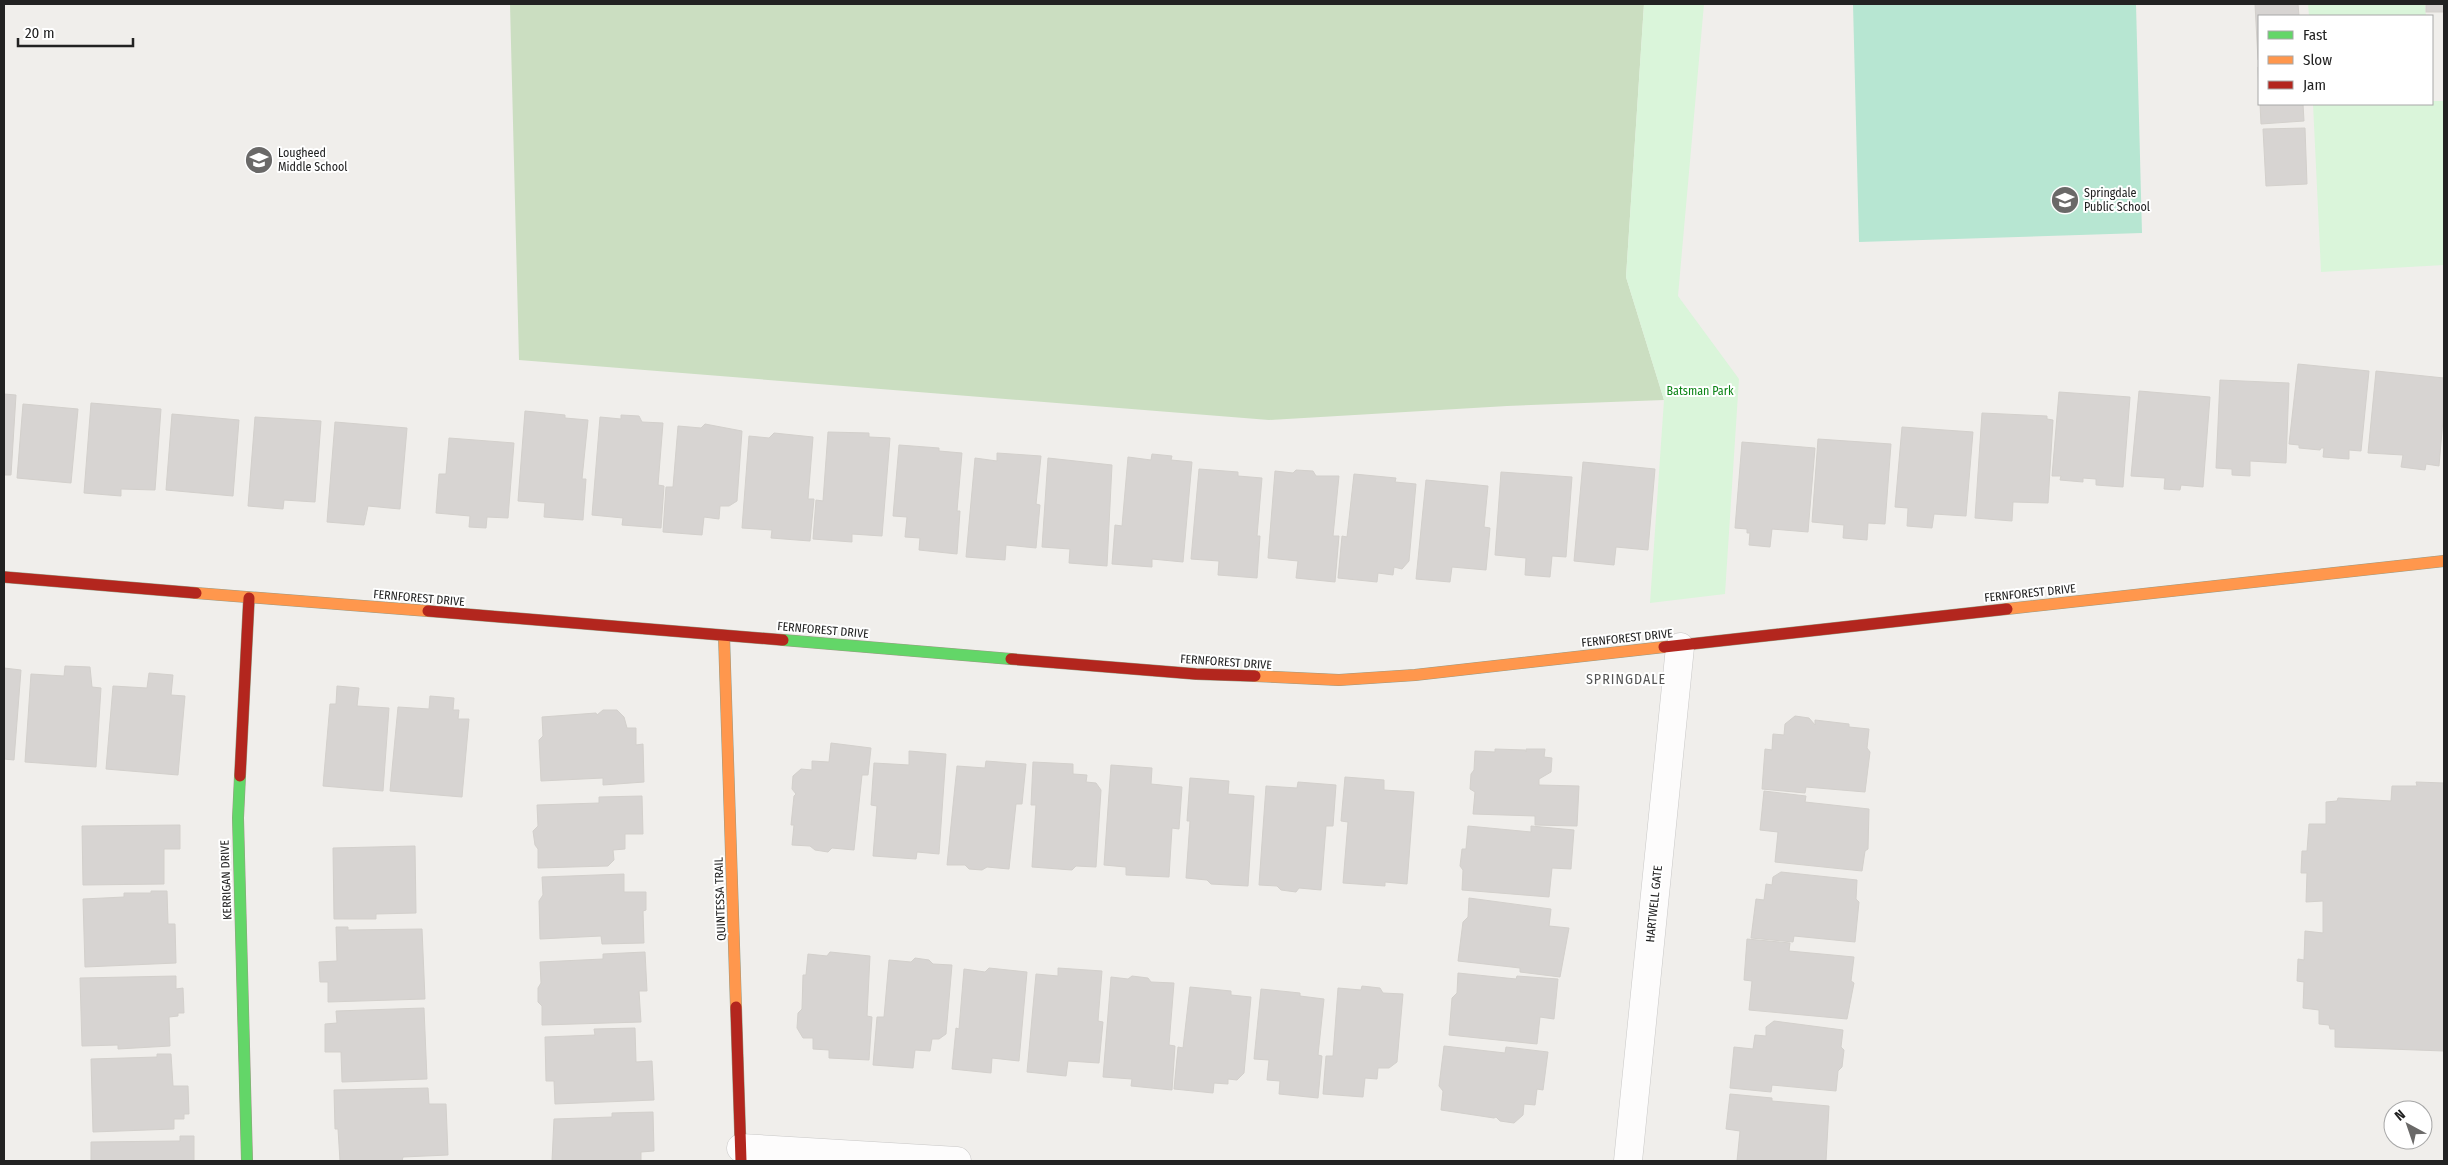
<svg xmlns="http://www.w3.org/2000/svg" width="2448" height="1165" viewBox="0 0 2448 1165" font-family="'Fira Sans Condensed',sans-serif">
	<rect width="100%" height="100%" fill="#f0eeeb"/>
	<polygon fill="#cbdec1" points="510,4 1644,4 1626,277 1664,400 1507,406 1269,420 519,360"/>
	<g fill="#daf5da">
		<polygon points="1644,4 1704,4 1678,296 1739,379 1725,594 1650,603 1664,400 1626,277"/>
		<polygon points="2308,4 2425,4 2426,16 2309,16"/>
		<polygon points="2432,101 2444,101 2444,265 2321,272 2313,104 2432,104"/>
	</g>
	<polygon fill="#b7e6d2" points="1853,4 2136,4 2142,233 1859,242"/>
	<g fill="#d7d4d2" stroke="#d3d0cc">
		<polygon points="2255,4 2298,4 2299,16 2259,16 2259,60 2258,60"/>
		<rect x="2426" y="4" width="18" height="8"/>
		<polygon points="2258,67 2259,67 2259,98"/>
		<polygon points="2260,104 2303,104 2304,121 2261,124"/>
		<polygon points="2305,128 2307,184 2266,186 2263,129"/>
		<polygon points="2298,364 2369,371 2361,451 2349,450 2349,459 2323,457 2324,448 2321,448 2320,450 2299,448 2299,445 2289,444"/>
		<polygon points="2376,371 2444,378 2444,408 2439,466 2426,464 2425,470 2401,467 2403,455 2368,453"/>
		<polygon points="2220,380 2289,383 2286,463 2250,461 2250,476 2232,475 2232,469 2216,468"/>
		<polygon points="2139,391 2210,397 2203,487 2181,485 2180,490 2164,489 2165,478 2131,476"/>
		<polygon points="2059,392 2130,397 2123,487 2096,485 2096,479 2083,478 2083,482 2060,480 2061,476 2052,476"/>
		<polygon points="4,394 16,395 11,475 4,475"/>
		<polygon points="91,403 161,409 155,490 121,489 121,496 84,493"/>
		<polygon points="23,404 78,409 71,483 17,478"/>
		<polygon points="525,411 565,415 565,418 588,420 582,479 586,479 583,520 544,517 545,503 518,501"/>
		<polygon points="1982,413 2047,416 2047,419 2053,420 2048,503 2013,502 2012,521 1975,518"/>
		<polygon points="172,414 239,420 233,496 166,490"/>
		<polygon points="621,415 639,416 642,422 663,423 658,485 664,486 661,528 622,525 623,518 592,515 600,417 621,419"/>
		<polygon points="255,417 321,421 315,502 284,500 283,509 248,506"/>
		<polygon points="335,422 407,428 400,509 368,506 364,525 327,522"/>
		<polygon points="705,424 742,431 737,501 729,506 720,506 719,519 704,517 702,535 663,532 666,487 673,487 678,426 701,428"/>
		<polygon points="1902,427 1973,432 1966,516 1934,514 1932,528 1907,526 1908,508 1895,507"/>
		<polygon points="828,432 869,433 869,437 890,438 882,536 852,534 852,542 813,539 816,500 823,501"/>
		<polygon points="774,433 813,437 808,499 814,499 810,541 771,538 772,530 742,528 749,436 769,438"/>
		<polygon points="449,438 514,443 508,518 487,517 486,528 469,527 470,516 436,513 439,474 446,474"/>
		<polygon points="1818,439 1891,444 1885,524 1868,523 1867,540 1843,538 1844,525 1812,522"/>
		<polygon points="1742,442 1815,448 1808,532 1772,529 1770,547 1749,545 1750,533 1747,533 1747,529 1735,528"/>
		<polygon points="899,445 939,448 939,451 962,453 957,511 960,511 957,554 919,550 920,538 905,537 907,517 893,516"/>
		<polygon points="997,453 1041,456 1036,504 1040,505 1036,548 1006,545 1005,560 966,557 975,458 997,461"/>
		<polygon points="1152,454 1172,456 1171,460 1192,462 1183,562 1152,559 1152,567 1112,564 1115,525 1122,526 1128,457 1151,460"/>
		<polygon points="1048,458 1112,465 1107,566 1069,563 1070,549 1042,547"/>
		<polygon points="1583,462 1655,469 1648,550 1616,547 1614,565 1574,561"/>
		<polygon points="1199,469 1238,472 1238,476 1262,478 1257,536 1260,536 1257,578 1218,575 1219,561 1191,559"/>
		<polygon points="1296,470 1313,471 1316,476 1339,476 1333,536 1339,536 1335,582 1296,578 1298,561 1268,558 1275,471 1293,473"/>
		<polygon points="1501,472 1572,477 1566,557 1552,556 1550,577 1525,575 1526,558 1495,555"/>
		<polygon points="1354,474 1396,478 1395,482 1416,484 1409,561 1402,569 1394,567 1393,575 1378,573 1377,582 1338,578 1342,536 1347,537"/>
		<polygon points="1426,480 1488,486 1484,527 1490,528 1486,570 1452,567 1450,582 1416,579"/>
		<polygon points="65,666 90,667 92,687 101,688 96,767 25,762 31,674 64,676"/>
		<polygon points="4,668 21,670 14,760 4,759"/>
		<polygon points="149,673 173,675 171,695 185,696 178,775 106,769 113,686 147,688"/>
		<polygon points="337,686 359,688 357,706 389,708 383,791 323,786 330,704 336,704"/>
		<polygon points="430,696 454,698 453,710 459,710 458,719 469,719 462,797 390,791 398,707 429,709"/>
		<polygon points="603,710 617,710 624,717 627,728 636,728 636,745 643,744 644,782 603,785 603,778 541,781 539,740 543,736 542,717 596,713 597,715"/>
		<polygon points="1795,716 1809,718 1815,725 1815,720 1849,724 1849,727 1869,729 1867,748 1870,752 1865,792 1806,787 1805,793 1762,789 1765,749 1772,750 1773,734 1784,735 1785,724"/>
		<polygon points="831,743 871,748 868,775 862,775 854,850 832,848 828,852 815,850 810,846 792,845 794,825 791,825 794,796 796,794 792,789 793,776 801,769 812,770 812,761 829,762"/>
		<polygon points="1495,749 1525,750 1526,752 1526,749 1545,749 1544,757 1552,758 1551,772 1539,779 1539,785 1579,786 1577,826 1535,825 1535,816 1473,814 1475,792 1470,789 1471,774 1474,770 1475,751 1495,752"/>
		<polygon points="909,751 946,754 939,854 917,852 916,859 873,856 877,806 871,805 874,763 909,765"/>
		<polygon points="986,761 1026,764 1022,804 1016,804 1009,869 987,867 982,870 969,869 965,865 947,865 957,766 985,768"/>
		<polygon points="1033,762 1073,764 1073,774 1087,775 1086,782 1096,783 1101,790 1096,867 1076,866 1072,870 1032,867 1036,805 1031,805"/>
		<polygon points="1111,765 1152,768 1151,784 1182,787 1179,829 1172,828 1169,877 1126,875 1126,867 1104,865"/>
		<polygon points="1345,777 1384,780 1384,790 1414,792 1407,884 1385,882 1385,886 1343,883 1348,822 1341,821"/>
		<polygon points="1190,778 1229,781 1228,794 1254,796 1248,886 1211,884 1207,880 1186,878 1190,821 1187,821"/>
		<polygon points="1298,782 1336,785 1333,826 1326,826 1321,890 1299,888 1296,892 1281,890 1277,886 1259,885 1266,786 1297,788"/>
		<polygon points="2416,782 2444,783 2444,1051 2335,1047 2335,1029 2330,1029 2329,1025 2319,1024 2319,1010 2303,1008 2304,982 2297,981 2298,959 2304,960 2305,931 2323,933 2323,901 2306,902 2307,873 2301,873 2302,851 2307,851 2309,824 2326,824 2326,802 2337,801 2338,798 2391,801 2392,786 2417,786"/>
		<polygon points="1764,791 1806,796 1805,802 1869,809 1868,849 1865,851 1862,871 1775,862 1778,832 1760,830"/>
		<polygon points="642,796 643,834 625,834 625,849 613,850 614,860 608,866 538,868 538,849 535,845 533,831 538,826 537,805 599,803 599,797"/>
		<polygon points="180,825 180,849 164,849 164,884 83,885 82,826"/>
		<polygon points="1468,826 1531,832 1531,826 1574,830 1571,869 1552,868 1549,897 1462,890 1463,870 1460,866 1462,849 1466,849"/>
		<polygon points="415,846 416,913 376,914 376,919 334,919 333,848"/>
		<polygon points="1781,872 1857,880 1856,899 1859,902 1855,942 1794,936 1793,942 1751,938 1756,899 1764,900 1766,884 1772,885 1773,877"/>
		<polygon points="624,874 624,892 646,892 646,910 643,911 644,943 602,944 601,936 540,939 539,901 543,895 542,877"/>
		<polygon points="151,891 167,891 168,924 175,924 176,963 85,967 83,899 124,897 124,893 151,893"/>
		<polygon points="1469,898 1551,909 1549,926 1569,928 1560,977 1520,972 1520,968 1458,961 1463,922 1468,917"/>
		<polygon points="336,927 348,927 348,930 422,929 425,999 328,1002 328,982 320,982 319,962 337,961"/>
		<polygon points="1747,939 1790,943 1789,951 1854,957 1851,981 1854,983 1847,1019 1749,1010 1752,981 1744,980"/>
		<polygon points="645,952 647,991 639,991 641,1022 542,1025 542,1006 538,1002 538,988 541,983 540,962 603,959 603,954"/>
		<polygon points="830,952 870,956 867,1016 872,1017 869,1060 829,1058 829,1050 813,1049 813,1038 803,1038 797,1028 798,1013 802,1009 803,975 806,975 808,954 827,956"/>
		<polygon points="915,958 929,960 933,964 952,965 946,1034 939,1039 932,1039 930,1051 915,1050 913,1068 873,1065 877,1017 884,1017 889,960 911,962"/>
		<polygon points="989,968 1027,972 1019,1061 992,1058 991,1073 952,1069 956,1028 959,1029 964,969 985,972"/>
		<polygon points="1058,968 1102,971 1098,1021 1103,1022 1099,1063 1068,1061 1066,1076 1027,1072 1036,974 1058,976"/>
		<polygon points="1458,973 1516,979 1517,976 1558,979 1554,1019 1540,1017 1537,1044 1449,1035 1452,998 1457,993"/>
		<polygon points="176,976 176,989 183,988 184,1013 178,1013 178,1016 169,1017 170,1046 118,1049 118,1045 82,1046 80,978"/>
		<polygon points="1132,976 1148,978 1151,982 1174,983 1169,1045 1175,1046 1172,1090 1131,1086 1132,1079 1103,1077 1111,977 1128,979"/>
		<polygon points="1362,986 1380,988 1383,993 1403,994 1397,1062 1389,1068 1378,1068 1377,1079 1365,1078 1363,1097 1323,1094 1326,1056 1333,1056 1338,988 1361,990"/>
		<polygon points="1190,987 1231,991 1231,995 1251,997 1244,1073 1237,1080 1228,1079 1228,1084 1214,1083 1213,1093 1174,1089 1178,1047 1183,1048"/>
		<polygon points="1261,989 1300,993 1300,996 1324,999 1318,1055 1322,1056 1318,1098 1279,1094 1280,1081 1267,1080 1269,1060 1254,1059"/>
		<polygon points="424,1008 427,1079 342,1082 341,1052 325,1052 325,1024 337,1023 336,1011"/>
		<polygon points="1774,1021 1843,1030 1841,1047 1844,1050 1842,1067 1838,1071 1836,1091 1772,1085 1771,1092 1730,1088 1734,1047 1753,1049 1755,1035 1766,1036 1766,1027"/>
		<polygon points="635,1028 636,1062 652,1061 654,1100 555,1104 554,1081 546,1081 545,1037 595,1035 594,1029"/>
		<polygon points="1444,1046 1505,1053 1506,1047 1548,1052 1543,1090 1537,1089 1535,1105 1524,1104 1523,1115 1514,1123 1500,1121 1496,1117 1494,1118 1441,1110 1443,1091 1439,1086"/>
		<polygon points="157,1054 171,1054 173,1086 188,1086 189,1114 184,1114 184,1119 174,1119 174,1129 93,1132 91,1059 157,1057"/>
		<polygon points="428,1088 429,1104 446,1104 448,1155 403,1157 402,1161 340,1161 338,1129 335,1129 334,1090"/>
		<polygon points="1730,1094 1772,1098 1772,1101 1829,1106 1826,1161 1737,1161 1740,1131 1726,1129"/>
		<polygon points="653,1112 654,1151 641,1152 641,1161 552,1161 554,1119 612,1117 612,1113"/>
		<polygon points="180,1136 194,1136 194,1161 91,1161 91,1142 180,1141"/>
	</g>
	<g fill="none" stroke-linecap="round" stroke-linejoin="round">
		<defs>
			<g id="street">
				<polyline points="741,1148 957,1161"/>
				<polyline points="1628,1161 1680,647"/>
			</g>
			<g id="fast">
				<polyline points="783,640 1011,659"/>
				<polyline points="240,776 238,818 247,1161"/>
			</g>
			<g id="slow">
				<polyline points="196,593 428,611"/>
				<polyline points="2007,609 2444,561"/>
				<polyline points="724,636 736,1007"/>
				<polyline points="1255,676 1339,680 1415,675 1664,647"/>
			</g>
			<g id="jam">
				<polyline points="4,577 196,593"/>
				<polyline points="428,611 783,640"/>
				<polyline points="1664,647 2007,609"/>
				<polyline points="1011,659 1196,674 1255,676"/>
				<polyline points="240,776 249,598"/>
				<polyline points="736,1007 741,1161"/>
			</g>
		</defs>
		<use href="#street" stroke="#c9c8c7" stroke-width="29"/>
		<use href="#fast" stroke="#999a82" stroke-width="12"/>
		<use href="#slow" stroke="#999a82" stroke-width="12"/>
		<use href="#jam" stroke="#999a82" stroke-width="12"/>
		<use href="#street" stroke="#fdfcfc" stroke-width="28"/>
		<use href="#fast" stroke="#63d668" stroke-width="11"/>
		<use href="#slow" stroke="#ff974d" stroke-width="11"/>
		<use href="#jam" stroke="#b3261e" stroke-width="11"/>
	</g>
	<defs>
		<symbol id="school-disc" viewBox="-11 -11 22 22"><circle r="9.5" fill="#6a6968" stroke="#fff"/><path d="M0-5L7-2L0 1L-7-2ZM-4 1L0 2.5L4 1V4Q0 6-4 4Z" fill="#fff"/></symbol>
	</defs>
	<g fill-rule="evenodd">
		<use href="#school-disc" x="243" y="144" width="32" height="32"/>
		<use href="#school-disc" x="2049" y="184" width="32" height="32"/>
	</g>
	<g text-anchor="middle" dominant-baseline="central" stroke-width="4" stroke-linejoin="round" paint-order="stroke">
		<g font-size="12" fill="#222" stroke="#fff" text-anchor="start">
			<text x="278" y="153">Lougheed<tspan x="278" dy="14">Middle School</tspan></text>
			<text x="2084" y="193">Springdale<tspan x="2084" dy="14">Public School</tspan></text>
		</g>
		<g font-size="12" fill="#0c8416" stroke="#fff">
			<text x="1700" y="391">Batsman Park</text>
		</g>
		<g font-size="12" fill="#222" stroke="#fff">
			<text transform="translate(2030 593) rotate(-6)">FERNFOREST DRIVE</text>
			<text transform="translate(419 598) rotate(5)">FERNFOREST DRIVE</text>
			<text transform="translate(823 630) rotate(5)">FERNFOREST DRIVE</text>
			<text transform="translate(1627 638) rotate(-6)">FERNFOREST DRIVE</text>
			<text transform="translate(1226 662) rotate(4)">FERNFOREST DRIVE</text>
			<text transform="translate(226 880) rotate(-92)">KERRIGAN DRIVE</text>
			<text transform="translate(720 899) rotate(-92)">QUINTESSA TRAIL</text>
			<text transform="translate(1654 904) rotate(-84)">HARTWELL GATE</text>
		</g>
		<g font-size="14" letter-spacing="1" fill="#555" stroke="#fff">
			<text x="1626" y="679">SPRINGDALE</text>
		</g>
	</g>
	<rect width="2448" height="1165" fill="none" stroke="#222222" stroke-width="10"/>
	<rect x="2258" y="15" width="175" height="90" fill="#ffffff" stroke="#a7a7a7"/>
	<rect x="2268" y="31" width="25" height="8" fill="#63d668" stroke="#a7a7a7"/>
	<text x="2303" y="40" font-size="15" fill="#222222">Fast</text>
	<rect x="2268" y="56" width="25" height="8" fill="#ff974d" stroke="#a7a7a7"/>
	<text x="2303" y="65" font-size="15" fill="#222222">Slow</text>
	<rect x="2268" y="81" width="25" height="8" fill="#b3261e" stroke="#a7a7a7"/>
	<text x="2303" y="90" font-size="15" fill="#222222">Jam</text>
	<g transform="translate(2408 1125) rotate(320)"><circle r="24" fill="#ffffff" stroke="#a7a7a7"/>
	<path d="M0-4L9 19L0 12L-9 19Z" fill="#6a6968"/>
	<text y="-8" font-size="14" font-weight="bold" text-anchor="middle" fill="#222222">N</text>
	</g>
	<path d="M18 38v8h115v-8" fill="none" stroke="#222222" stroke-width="2.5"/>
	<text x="25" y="38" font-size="15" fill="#222222" stroke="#ffffff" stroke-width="4" paint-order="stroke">20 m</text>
</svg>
